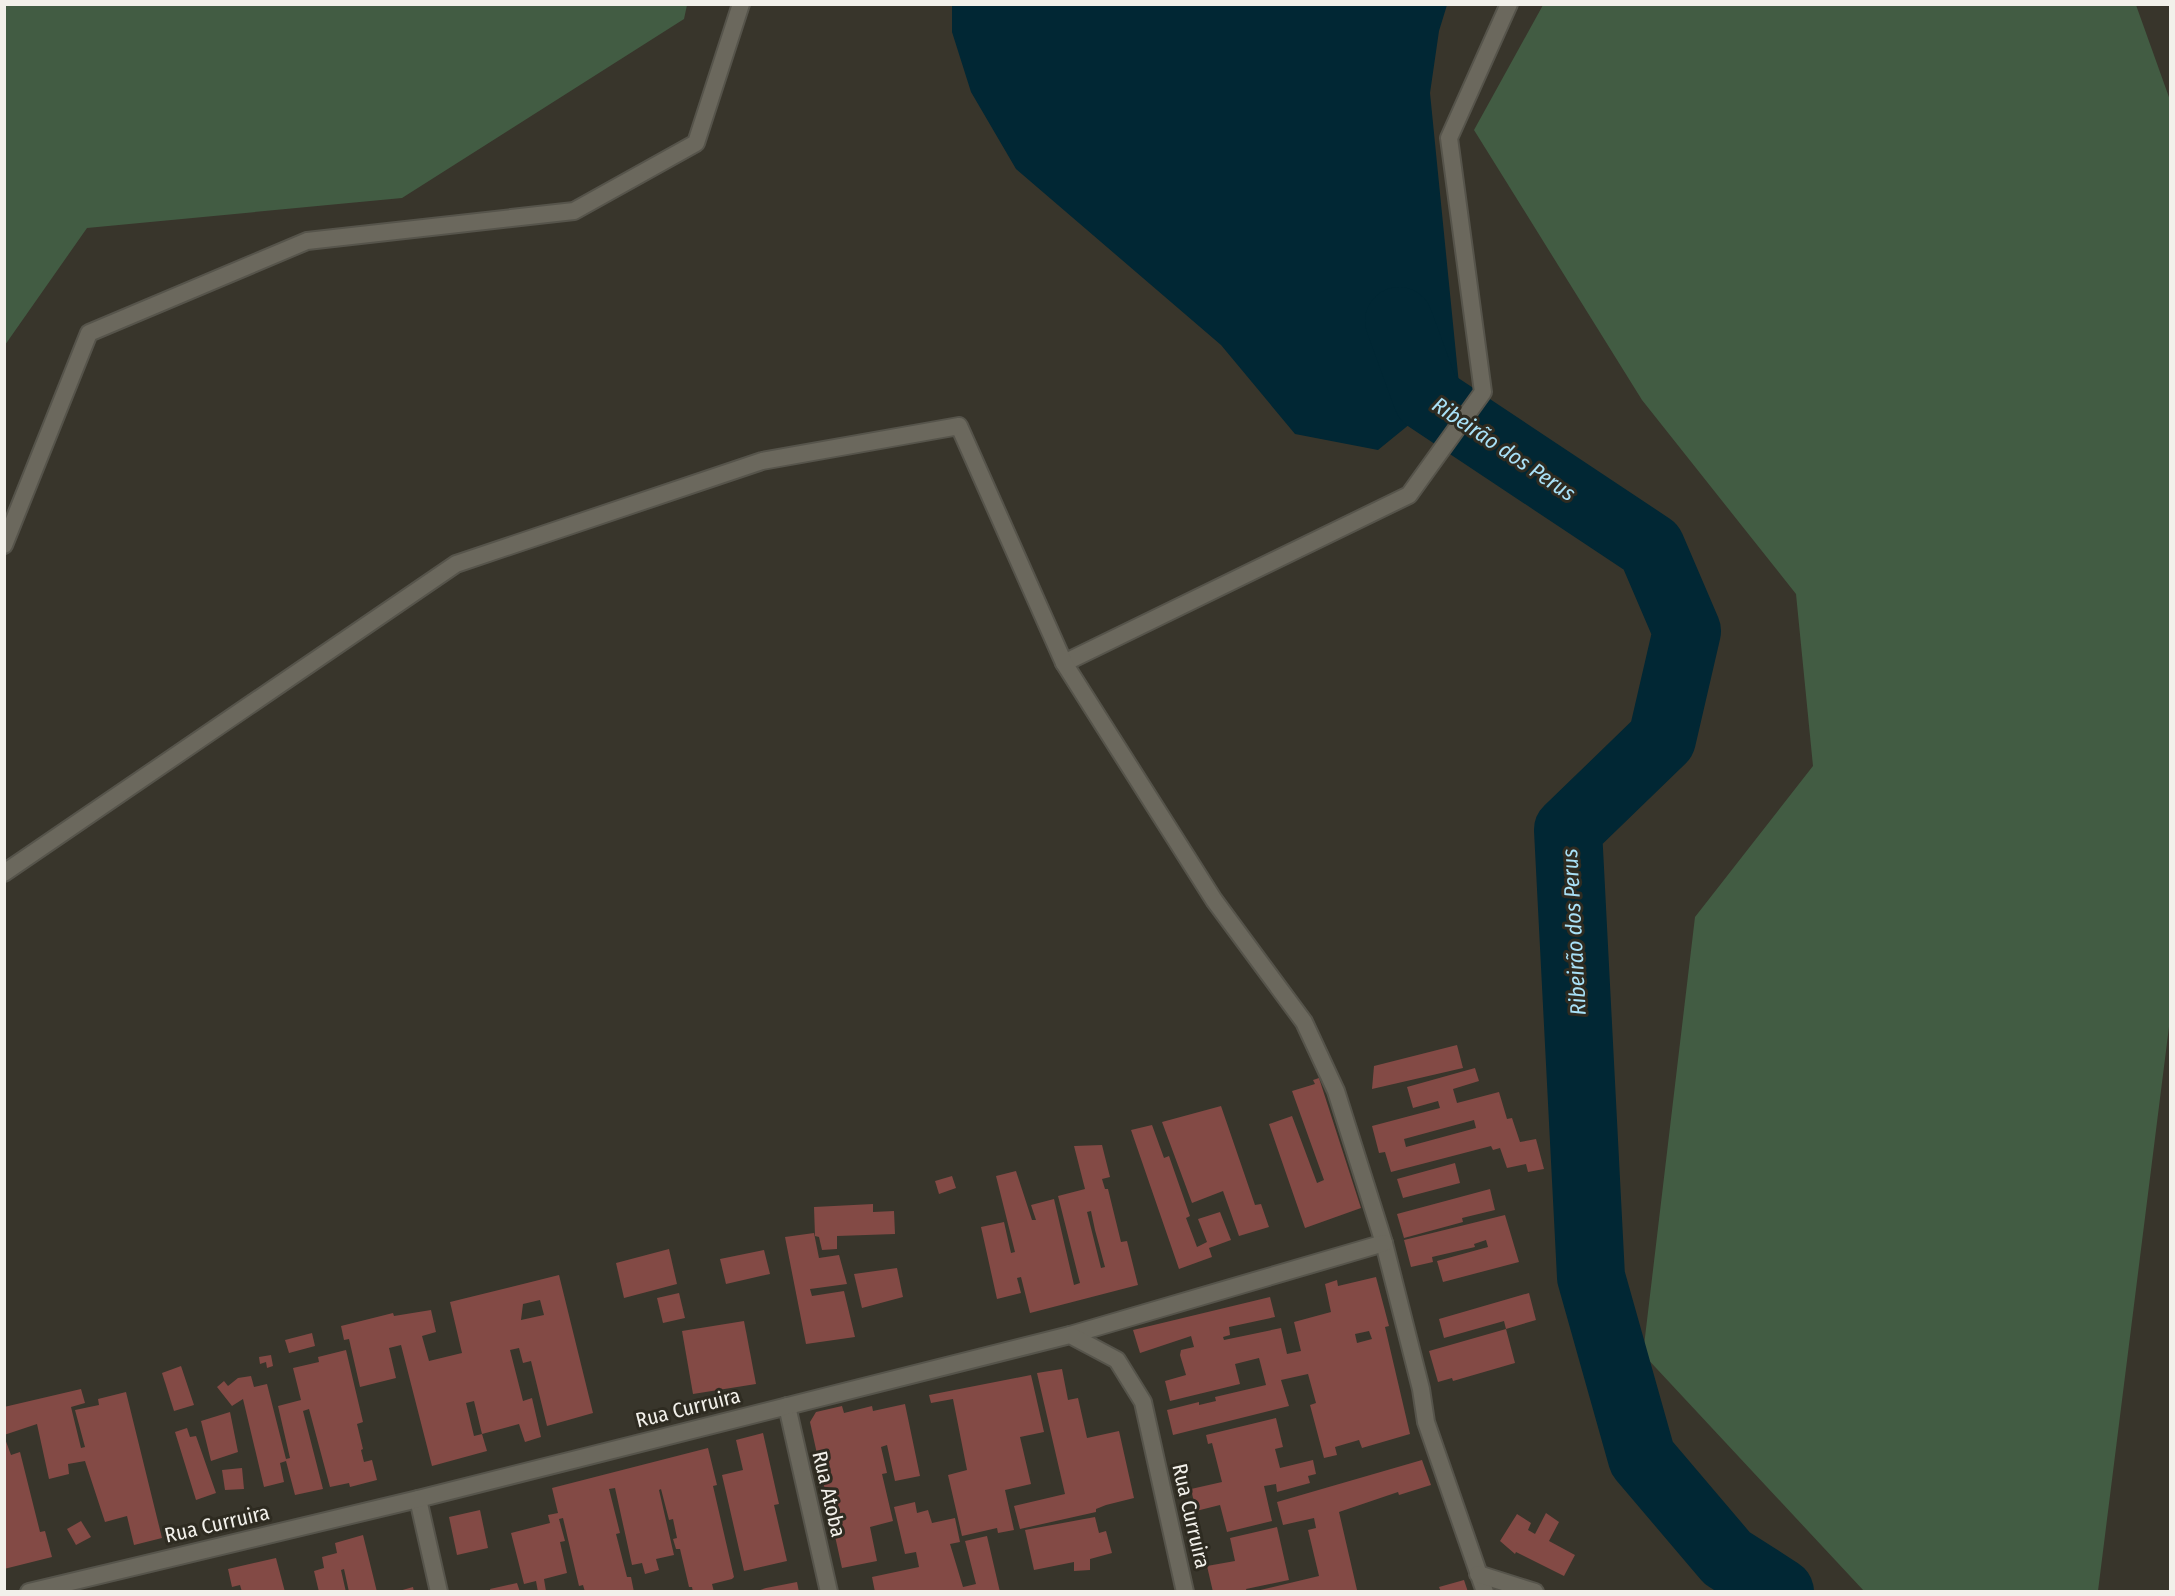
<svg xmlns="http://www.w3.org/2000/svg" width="2175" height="1596" viewBox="0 0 2175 1596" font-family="'Fira Sans Condensed',sans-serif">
	<rect width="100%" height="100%" fill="#38352b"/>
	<g fill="#425c43">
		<polygon points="5,4 687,4 687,5 684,19 402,198 87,228 5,345"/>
		<polygon points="1543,5 2136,5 2170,100 2170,1019 2098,1591 1864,1591 1643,1354 1695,917 1813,766 1796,594 1642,400 1474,130"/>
	</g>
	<polygon fill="#012734" points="952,5 1447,5 1439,31 1430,93 1459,384 1378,450 1295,434 1221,345 1016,169 971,92 952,32"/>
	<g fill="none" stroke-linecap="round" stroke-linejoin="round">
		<polyline stroke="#012734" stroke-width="68" points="1399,321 1427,398 1651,547 1687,631 1662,739 1568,830 1591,1277 1642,1458 1727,1558 1780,1592"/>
	</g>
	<g fill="#834a45" fill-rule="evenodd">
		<polygon points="1457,1045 1463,1068 1372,1089 1374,1066"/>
		<path d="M1475 1068 1479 1081 1453 1089 1457 1103 1499 1092 1507 1119 1512 1118 1520 1142 1536 1139 1544 1169 1528 1172 1526 1164 1507 1168 1500 1148 1493 1150 1491 1146 1391 1172 1385 1152 1379 1153 1372 1126 1440 1108 1438 1101 1413 1108 1407 1087ZM1474 1120 1476 1128 1406 1147 1404 1139Z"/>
		<polygon points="1319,1078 1361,1208 1305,1228 1269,1124 1292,1116 1317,1183 1324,1180 1292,1091 1315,1084 1313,1080"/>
		<polygon points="1221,1106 1255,1205 1261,1204 1269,1227 1239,1236 1223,1191 1192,1203 1162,1122"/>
		<polygon points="1152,1125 1164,1158 1169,1156 1190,1216 1186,1218 1197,1247 1207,1242 1198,1219 1220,1212 1231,1240 1209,1248 1212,1257 1179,1269 1131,1130"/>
		<path d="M1102 1145 1110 1177 1102 1179 1105 1189H1108L1121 1242 1127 1241 1138 1285 1030 1313 1021 1277 1017 1278 1021 1293 997 1299 981 1227 1004 1222 1011 1253 1015 1252 996 1176 1016 1171 1032 1220H1036L1031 1205 1054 1199 1074 1285 1080 1283 1058 1196 1085 1189 1074 1146ZM1091 1211 1095 1230 1105 1267 1101 1268 1087 1212Z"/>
		<polygon points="1455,1163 1460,1183 1403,1198 1397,1179"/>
		<polygon points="952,1176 956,1188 939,1194 935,1181"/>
		<polygon points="1490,1189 1495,1210 1462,1218 1463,1222 1404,1238 1397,1214"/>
		<polygon points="873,1204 873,1212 894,1211 895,1234 837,1236 837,1249 822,1250 819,1237 815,1236 814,1207"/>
		<polygon points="1505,1215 1519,1262 1443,1282 1437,1261 1488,1247 1486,1240 1474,1244 1475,1247 1432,1257 1433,1262 1411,1267 1404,1240"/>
		<polygon points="814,1233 819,1258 839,1255 847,1284 810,1289 812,1296 844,1291 855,1337 806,1344 785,1237"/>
		<polygon points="669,1249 677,1284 624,1298 616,1263"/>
		<polygon points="764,1250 770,1274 726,1284 720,1259"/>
		<polygon points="897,1268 903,1297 862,1308 854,1274"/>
		<path d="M559 1275 593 1413 547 1426 531 1361 523 1363 519 1348 510 1350 523 1401 532 1398 541 1437 525 1442 519 1424 482 1434 474 1401 466 1403 474 1436 482 1434 487 1451 432 1466 401 1345 389 1348 396 1378 360 1387 349 1339 344 1340 341 1326 393 1313 394 1316 431 1310 436 1332 422 1336 429 1361 462 1353 450 1302ZM540 1300 544 1315 521 1320 523 1304Z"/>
		<path d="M1376 1277 1389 1326 1385 1327 1410 1434 1362 1448 1359 1440 1335 1447 1337 1455 1324 1458 1310 1405 1316 1403 1308 1374 1281 1380 1289 1406 1173 1435 1167 1410 1199 1402V1405L1216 1401 1215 1397 1266 1385 1259 1358 1235 1364 1240 1384 1170 1401 1165 1381 1186 1375 1180 1355 1181 1350 1194 1347 1191 1336 1140 1353 1133 1330 1270 1297 1275 1317 1229 1327 1230 1335 1223 1337 1224 1340 1281 1328 1287 1354 1301 1351 1294 1322 1331 1312 1325 1284 1337 1280 1338 1286ZM1369 1331 1372 1339 1357 1343 1355 1334Z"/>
		<polygon points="679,1293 685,1318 663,1323 657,1298"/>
		<polygon points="1529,1293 1536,1320 1506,1329 1504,1321 1444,1338 1439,1319"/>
		<polygon points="744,1321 756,1384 693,1394 682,1331"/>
		<polygon points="1506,1329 1515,1363 1453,1381 1452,1378 1438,1382 1429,1351"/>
		<polygon points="312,1333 315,1346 289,1353 285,1340"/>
		<polygon points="346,1350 363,1422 357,1424 363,1449 361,1450 364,1462 372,1460 377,1480 350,1487 349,1483 330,1487 309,1409 303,1411 323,1489 295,1495 286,1461 280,1463 284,1482 264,1487 243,1399 232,1406 217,1387 224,1381 228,1386 238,1378 251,1376 254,1387 267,1384 286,1459 290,1458 278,1406 301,1400 293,1368 319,1362 318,1357"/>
		<polygon points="271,1355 273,1366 267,1368 266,1362 260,1364 259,1357"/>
		<polygon points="181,1366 194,1405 174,1411 162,1373"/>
		<polygon points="1062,1369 1068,1400 1078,1398 1087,1438 1119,1431 1134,1498 1106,1505 1096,1509 1096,1512 1020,1529 1014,1506 1065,1494 1037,1373"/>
		<polygon points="1031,1375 1044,1432 1020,1437 1031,1484 1005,1490 1014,1530 998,1533 997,1528 962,1536 948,1475 967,1470 953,1399 931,1403 929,1395"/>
		<polygon points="81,1389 85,1403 71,1407 81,1448 85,1447 75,1410 99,1405 98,1399 126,1392 162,1538 134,1545 127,1516 105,1522 85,1461 68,1464 69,1474 49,1479 37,1424 4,1435 4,1407"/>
		<polygon points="905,1404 920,1476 895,1481 887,1445 881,1447 887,1473 882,1474 893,1521 870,1527 877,1561 842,1568 810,1422 816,1412 842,1406 844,1413 872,1406 873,1411"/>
		<polygon points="230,1412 238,1452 211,1461 201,1421"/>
		<polygon points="1276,1418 1283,1447 1275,1449 1280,1468 1313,1460 1316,1474 1308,1476 1310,1483 1277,1492 1276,1484 1264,1486 1272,1521 1227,1532 1220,1505 1196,1511 1191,1489 1222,1482 1212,1443 1208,1444 1206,1435"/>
		<polygon points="187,1428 190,1437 196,1436 216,1493 196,1500 175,1432"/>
		<polygon points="763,1433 779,1504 774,1505 787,1561 744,1571 722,1475 743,1470 736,1440"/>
		<polygon points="4,1436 11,1455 20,1452 40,1532 45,1531 52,1557 4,1569"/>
		<polygon points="708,1448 717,1485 713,1486 734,1577 732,1579 712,1584 714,1592 693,1592 692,1587 689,1587 680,1549 676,1549 673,1539 677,1538 673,1519 669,1520 661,1489 659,1490 674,1555 656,1559 659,1570 645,1574 642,1563 632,1565 615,1488 609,1489 620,1533 616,1534 627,1577 631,1577 634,1592 585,1592 583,1585 579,1586 563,1518 559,1519 565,1541 560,1542 567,1573 544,1579 546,1591 538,1592 536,1581 524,1584 511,1533 550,1523 548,1515 558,1513 552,1488"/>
		<polygon points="1422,1460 1431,1485 1399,1495 1398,1492 1339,1512 1357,1590 1252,1592 1319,1576 1308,1530 1316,1528 1314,1518 1283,1525 1277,1502"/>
		<polygon points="242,1468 244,1489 225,1490 222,1470"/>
		<polygon points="915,1502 917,1513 928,1510 932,1523 955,1518 960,1542 950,1544 963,1587 976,1584 965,1541 987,1536 1000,1592 875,1592 872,1577 919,1567 916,1552 905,1554 894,1507"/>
		<polygon points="480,1510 488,1548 457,1555 449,1517"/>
		<polygon points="1546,1513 1559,1522 1549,1541 1575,1555 1564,1576 1516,1552 1515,1554 1500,1541 1517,1514 1531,1523 1528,1530 1535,1534"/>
		<polygon points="1095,1517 1099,1533 1106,1531 1112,1553 1090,1559 1090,1570 1074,1571 1074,1562 1034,1570 1025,1530"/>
		<polygon points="81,1521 91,1537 76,1545 67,1529"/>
		<polygon points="1277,1527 1289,1580 1246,1589 1247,1592 1213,1592 1207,1566 1235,1561 1230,1538"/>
		<polygon points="363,1535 377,1592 349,1592 344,1569 341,1570 346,1592 319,1592 314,1571 324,1568 322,1557 337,1553 335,1543"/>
		<polygon points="276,1558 285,1592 242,1592 240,1585 232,1587 228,1569"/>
		<polygon points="1464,1580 1468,1592 1441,1592 1439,1587"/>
		<polygon points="797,1582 799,1592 754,1592 766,1588"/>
		<polygon points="517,1583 520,1592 491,1592 490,1589"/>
		<polygon points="413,1587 414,1592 399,1592 399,1591"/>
	</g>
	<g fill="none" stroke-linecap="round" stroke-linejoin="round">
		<defs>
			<g id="minor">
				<polyline points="4,545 89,333 307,241 574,211 696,143 741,4"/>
				<polyline points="1064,663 1409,495 1483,392 1449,138 1509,4"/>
				<polyline points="4,873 456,564 762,461 959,426 1064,663 1214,900 1304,1022 1336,1091 1384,1243 1421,1389 1426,1422 1485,1592"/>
				<polyline points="1070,1335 1384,1243"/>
				<polyline points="787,1406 829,1592"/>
				<polyline points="418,1499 439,1592"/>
				<polyline points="1478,1574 1535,1592"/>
				<polyline points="29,1592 418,1499 1070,1335 1117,1360 1143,1402 1185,1592"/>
			</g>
		</defs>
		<use href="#minor" stroke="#56544b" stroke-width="20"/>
		<use href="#minor" stroke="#6b685d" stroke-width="16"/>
	</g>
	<g text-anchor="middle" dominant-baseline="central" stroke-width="6" stroke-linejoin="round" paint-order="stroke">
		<g font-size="21" fill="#f2f0ea" stroke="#2e2b21">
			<text transform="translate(688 1408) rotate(-14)">Rua Curruira</text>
			<text transform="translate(829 1494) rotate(77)">Rua Atoba</text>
			<text transform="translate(1191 1516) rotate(77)">Rua Curruira</text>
			<text transform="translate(217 1524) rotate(-13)">Rua Curruira</text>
		</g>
		<g font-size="22" font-style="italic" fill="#a9e1f7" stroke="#2e2b21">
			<text transform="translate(1504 449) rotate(34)">Ribeirão dos Perus</text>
			<text transform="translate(1574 932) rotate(-93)">Ribeirão dos Perus</text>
		</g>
	</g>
	<rect width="2175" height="1596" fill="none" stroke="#f2f0ea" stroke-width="12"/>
</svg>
